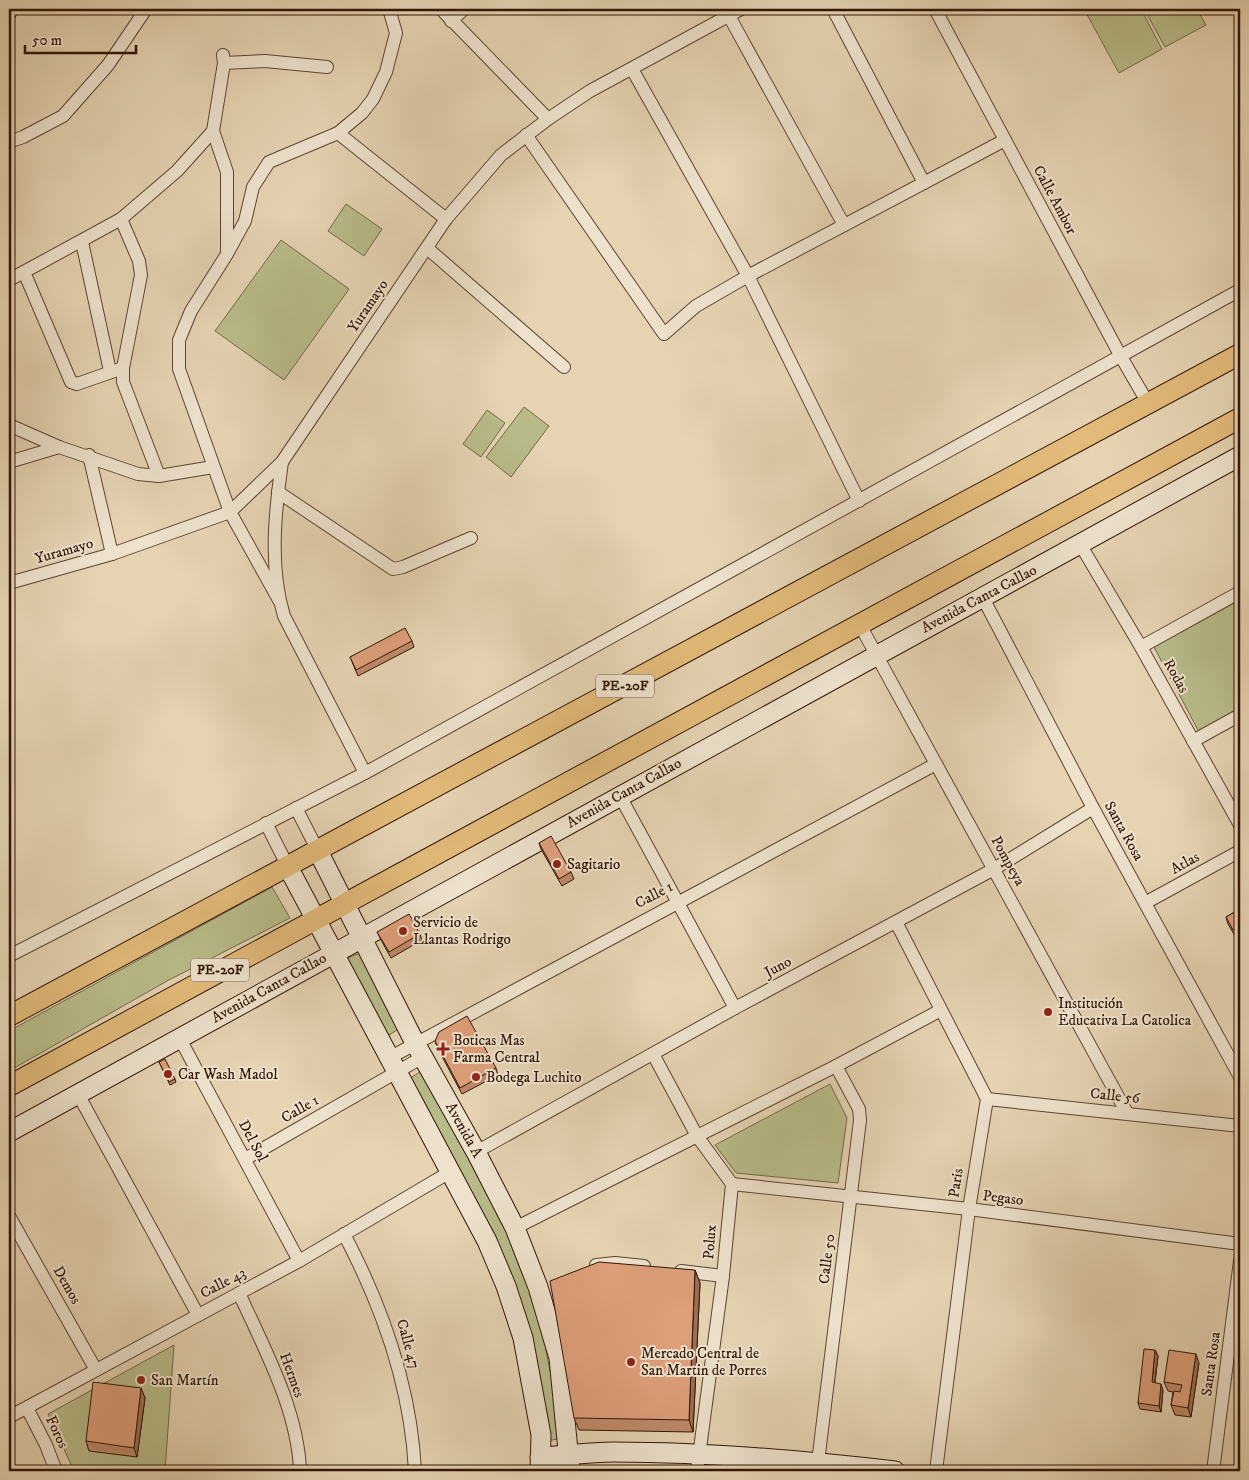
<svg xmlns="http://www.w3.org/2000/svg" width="1249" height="1480" viewBox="0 0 1249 1480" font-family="'IM FELL DW Pica',serif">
	<rect width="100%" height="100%" fill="#e5d3b2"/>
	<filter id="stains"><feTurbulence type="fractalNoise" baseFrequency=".004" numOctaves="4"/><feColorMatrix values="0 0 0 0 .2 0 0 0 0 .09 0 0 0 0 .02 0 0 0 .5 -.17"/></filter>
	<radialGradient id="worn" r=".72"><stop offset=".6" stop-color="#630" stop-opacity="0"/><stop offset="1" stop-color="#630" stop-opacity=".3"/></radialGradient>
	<g fill="#b8bb89" stroke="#746848">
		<polygon points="1084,9 1141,9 1162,49 1119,73"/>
		<polygon points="1144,9 1197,9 1206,25 1165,47"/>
		<polygon points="346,204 382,229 364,256 328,231"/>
		<polygon points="281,240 349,289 284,380 215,331"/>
		<polygon points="524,407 549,426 511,477 486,457"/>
		<polygon points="487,410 505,423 481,457 463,444"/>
		<polygon points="1240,600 1240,712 1200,734 1154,647"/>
		<polygon points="272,887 290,918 167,981 9,1071 9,1031"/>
		<polygon points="360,953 400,1028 386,1037 345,959"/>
		<polygon points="423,1070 508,1226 540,1319 563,1438 547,1441 511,1274 410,1078"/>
		<polygon points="830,1084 847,1118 838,1183 736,1173 715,1145"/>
		<polygon points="174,1345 165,1471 74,1471 48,1414"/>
	</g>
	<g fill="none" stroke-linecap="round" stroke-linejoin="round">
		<defs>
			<g id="street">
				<polyline points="441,9 548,119"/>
				<polyline points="833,9 924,183"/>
				<polyline points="935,9 1120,355 1149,405"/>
				<polyline points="9,15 12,9"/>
				<polyline points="729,16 844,225"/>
				<polyline points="451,21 464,9"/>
				<polyline points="223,55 224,63 213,131 227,172 227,252"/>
				<polyline points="224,63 265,61 327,67"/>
				<polyline points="632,69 748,276 859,501"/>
				<polyline points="338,133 446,219"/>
				<polyline points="526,135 664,334 696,306 748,276 1005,140"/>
				<polyline points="9,142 23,137 63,116 108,65 146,9"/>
				<polyline points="121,219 139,261 141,275 123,368 123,382 159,476"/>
				<polyline points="82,242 110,371"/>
				<polyline points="427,248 564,367"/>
				<polyline points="24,272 71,382 77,384 123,368"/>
				<polyline points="9,280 121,219 177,171 213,131"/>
				<polyline points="9,425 59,447 138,474 159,476 213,467"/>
				<polyline points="89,455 112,554"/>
				<polyline points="9,462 59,447"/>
				<path d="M282 462C275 512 269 567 284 616L365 773"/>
				<polyline points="278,492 393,569 403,567 471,538"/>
				<polyline points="1080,544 1141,647 1240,825"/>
				<polyline points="9,583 112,554 230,512 282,462 446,219 501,155 548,119 590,91 741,9"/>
				<polyline points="983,598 1093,808 1240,1077"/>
				<polyline points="279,600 230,512 179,369 179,340 191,311 227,254 245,221 253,187 269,162 338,133 362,113 373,99 386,72 396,33 389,9"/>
				<polyline points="860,625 1127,1113"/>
				<polyline points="1141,647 1240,592"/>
				<polyline points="1193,741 1240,715"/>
				<polyline points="620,796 735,1008"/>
				<polyline points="296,808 318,851"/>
				<polyline points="266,823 288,867"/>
				<polyline points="1145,903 1240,851"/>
				<polyline points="896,922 987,1099 969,1209 936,1471"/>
				<polyline points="9,956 365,773 1240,290"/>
				<polyline points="179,1037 299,1261"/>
				<polyline points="653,1054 697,1136 732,1184 723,1276 697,1471"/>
				<polyline points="389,1058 936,764"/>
				<polyline points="78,1094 198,1315"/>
				<polyline points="987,1099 1240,1126"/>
				<polyline points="476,1152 735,1008 994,869 1093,808"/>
				<polyline points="245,1159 423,1057"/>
				<polyline points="732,1184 969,1209 1240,1244"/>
				<polyline points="9,1216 96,1370"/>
				<polyline points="515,1228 836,1066 941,1010"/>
				<path d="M344 1234C383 1308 411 1387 415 1471"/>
				<polyline points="596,1265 615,1263 644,1266"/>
				<polyline points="681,1271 723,1276"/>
				<path d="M239 1293C264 1348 298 1410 300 1471"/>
				<polyline points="27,1408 46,1445 56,1471"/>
				<polyline points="9,1417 299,1261 450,1172"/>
				<polyline points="818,1462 860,1120 859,1109 836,1066"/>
				<polyline points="1213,1471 1240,1261"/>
			</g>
			<g id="secondary">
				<polyline points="318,851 415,1043 476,1152 515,1228 538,1287 559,1358 570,1471"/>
				<polyline points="288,867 487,1241 506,1286 523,1338 541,1435 540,1471"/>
				<polyline points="9,1132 1240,456"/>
				<path d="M540 1457C564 1456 588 1452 613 1452 707 1452 801 1460 895 1471"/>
			</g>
			<g id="primary">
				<polyline points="9,1016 1240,354"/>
				<polyline points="9,1086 1240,418"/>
			</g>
		</defs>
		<use href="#street" stroke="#5e4432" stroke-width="14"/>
		<use href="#secondary" stroke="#311507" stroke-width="21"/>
		<use href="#primary" stroke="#311507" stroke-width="22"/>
		<use href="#street" stroke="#eee2cd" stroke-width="12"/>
		<use href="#secondary" stroke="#eee2cd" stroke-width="19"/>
		<use href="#primary" stroke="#e2ba79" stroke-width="20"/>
	</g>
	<g fill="#bf8969" stroke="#311507">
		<polygon points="80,9 92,9 89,14"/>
		<polygon points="412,641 414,647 358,676 350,657"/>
		<polygon points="539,843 571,872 574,879 562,886 541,849"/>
		<polygon points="1240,909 1240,933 1235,936 1228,924 1226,917"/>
		<polygon points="377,932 420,934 422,940 391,958 380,938"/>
		<polygon points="435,1041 496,1068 498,1075 462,1094 437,1047"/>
		<polygon points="159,1062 175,1079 176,1082 170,1085"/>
		<polygon points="695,1270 700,1283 693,1432 579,1430 574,1418"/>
		<polygon points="1155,1350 1158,1356 1155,1383 1163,1390 1161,1412 1140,1409 1138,1403"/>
		<polygon points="1199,1363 1191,1417 1175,1415 1171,1405 1173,1392 1168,1391 1164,1382"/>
		<polygon points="141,1388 145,1398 137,1457 89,1451 86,1441"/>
	</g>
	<g fill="#9b6f55" stroke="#311507">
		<polygon points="89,9 92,9 89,14 88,11"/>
		<polygon points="695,1270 700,1283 693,1432 689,1420"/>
		<polygon points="1155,1350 1158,1356 1154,1389 1152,1382"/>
		<polygon points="1196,1354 1199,1363 1191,1417 1188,1408"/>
		<polygon points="1161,1384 1163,1390 1161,1412 1159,1406"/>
		<polygon points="141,1388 145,1398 137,1457 134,1448"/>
	</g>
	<g fill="#de9f7a" stroke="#311507">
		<polygon points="405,628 412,641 356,670 350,657"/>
		<polygon points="551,836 571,872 559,879 539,843"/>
		<polygon points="1240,909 1240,926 1233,930 1226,917"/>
		<polygon points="409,914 420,934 389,952 377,932"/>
		<polygon points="467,1016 496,1068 460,1088 435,1041 439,1032"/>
		<polygon points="165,1059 175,1079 169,1082 159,1062"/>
		<polygon points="599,1262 695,1270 689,1420 574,1418 550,1281"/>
		<polygon points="1144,1349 1155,1350 1152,1382 1161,1384 1159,1406 1138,1403"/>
		<polygon points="1169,1350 1196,1354 1188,1408 1171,1405 1174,1391 1180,1392 1182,1385 1164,1382"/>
		<polygon points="93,1382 141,1388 134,1448 86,1441"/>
	</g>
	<g fill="#8f2418" stroke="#eee2cd" stroke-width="2">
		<circle cx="557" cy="864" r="5"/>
		<circle cx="403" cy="931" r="5"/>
		<circle cx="1048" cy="1012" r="5"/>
		<path d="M440.5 1041.5h5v5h5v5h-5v5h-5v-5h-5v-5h5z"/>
		<circle cx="168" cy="1074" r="5"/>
		<circle cx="476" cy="1077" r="5"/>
		<circle cx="631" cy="1362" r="5"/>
		<circle cx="141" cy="1380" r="5"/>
	</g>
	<g text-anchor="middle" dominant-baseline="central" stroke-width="4" stroke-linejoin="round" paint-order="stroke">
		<g fill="#eee2cd" stroke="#6a5242" stroke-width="1">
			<rect x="596" y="674.5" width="58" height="23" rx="4"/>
			<rect x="191" y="958.5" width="58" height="23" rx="4"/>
		</g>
		<g font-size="14" font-weight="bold" fill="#311507">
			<text x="625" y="686">PE-20F</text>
			<text x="220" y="970">PE-20F</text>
		</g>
		<g font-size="15" fill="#311507" stroke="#eee2cd">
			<text transform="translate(1055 200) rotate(62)">Calle Ambor</text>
			<text transform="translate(368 306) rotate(-56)">Yuramayo</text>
			<text transform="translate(64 551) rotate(-16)">Yuramayo</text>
			<text transform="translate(979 599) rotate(-28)">Avenida Canta Callao</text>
			<text transform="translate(1176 676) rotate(61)">Rodas</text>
			<text transform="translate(624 793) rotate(-29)">Avenida Canta Callao</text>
			<text transform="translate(1124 831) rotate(61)">Santa Rosa</text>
			<text transform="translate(1008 861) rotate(61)">Pompeya</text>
			<text transform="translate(1185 863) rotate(-29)">Atlas</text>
			<text transform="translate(654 895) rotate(-28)">Calle 1</text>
			<text transform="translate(778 967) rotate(-28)">Juno</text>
			<text transform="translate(269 988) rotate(-29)">Avenida Canta Callao</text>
			<text transform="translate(1115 1096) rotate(6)">Calle 56</text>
			<text transform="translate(300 1109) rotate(-30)">Calle 1</text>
			<text transform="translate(464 1130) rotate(61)">Avenida A</text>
			<text transform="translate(253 1141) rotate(62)">Del Sol</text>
			<text transform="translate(956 1183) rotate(-81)">Paris</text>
			<text transform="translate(1003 1198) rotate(7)">Pegaso</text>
			<text transform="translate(710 1242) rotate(-85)">Polux</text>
			<text transform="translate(827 1259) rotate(-83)">Calle 50</text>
			<text transform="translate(223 1283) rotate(-28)">Calle 43</text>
			<text transform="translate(67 1285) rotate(60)">Demos</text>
			<text transform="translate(408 1344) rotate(74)">Calle 47</text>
			<text transform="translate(1211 1364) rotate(-82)">Santa Rosa</text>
			<text transform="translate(292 1375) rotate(70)">Hermes</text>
			<text transform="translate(57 1432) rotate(65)">Foros</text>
		</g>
		<g font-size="15" fill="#311507" stroke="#eee2cd" text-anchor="start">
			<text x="567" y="864">Sagitario</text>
			<text x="413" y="922">Servicio de<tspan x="413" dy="17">Llantas Rodrigo</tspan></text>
			<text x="1058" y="1003">Institución<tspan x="1058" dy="17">Educativa La Catolica</tspan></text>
			<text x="453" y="1040">Boticas Mas<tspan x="453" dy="17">Farma Central</tspan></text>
			<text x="178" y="1074">Car Wash Madol</text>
			<text x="486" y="1077">Bodega Luchito</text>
			<text x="641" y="1353">Mercado Central de<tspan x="641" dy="17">San Martin de Porres</tspan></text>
			<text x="151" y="1380">San Martín</text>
		</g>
	</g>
	<rect width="1249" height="1480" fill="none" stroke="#e5d3b2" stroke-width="30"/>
	<rect x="10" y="10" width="1229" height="1460" fill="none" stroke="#311507" stroke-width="2.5"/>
	<rect x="15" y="15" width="1219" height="1450" fill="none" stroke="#311507"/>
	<path d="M25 45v8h111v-8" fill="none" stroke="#311507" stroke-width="2.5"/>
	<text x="32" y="45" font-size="15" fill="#311507" stroke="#eee2cd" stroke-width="4" paint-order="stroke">50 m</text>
	<rect width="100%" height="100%" filter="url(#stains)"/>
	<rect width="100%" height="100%" fill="url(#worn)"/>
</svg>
